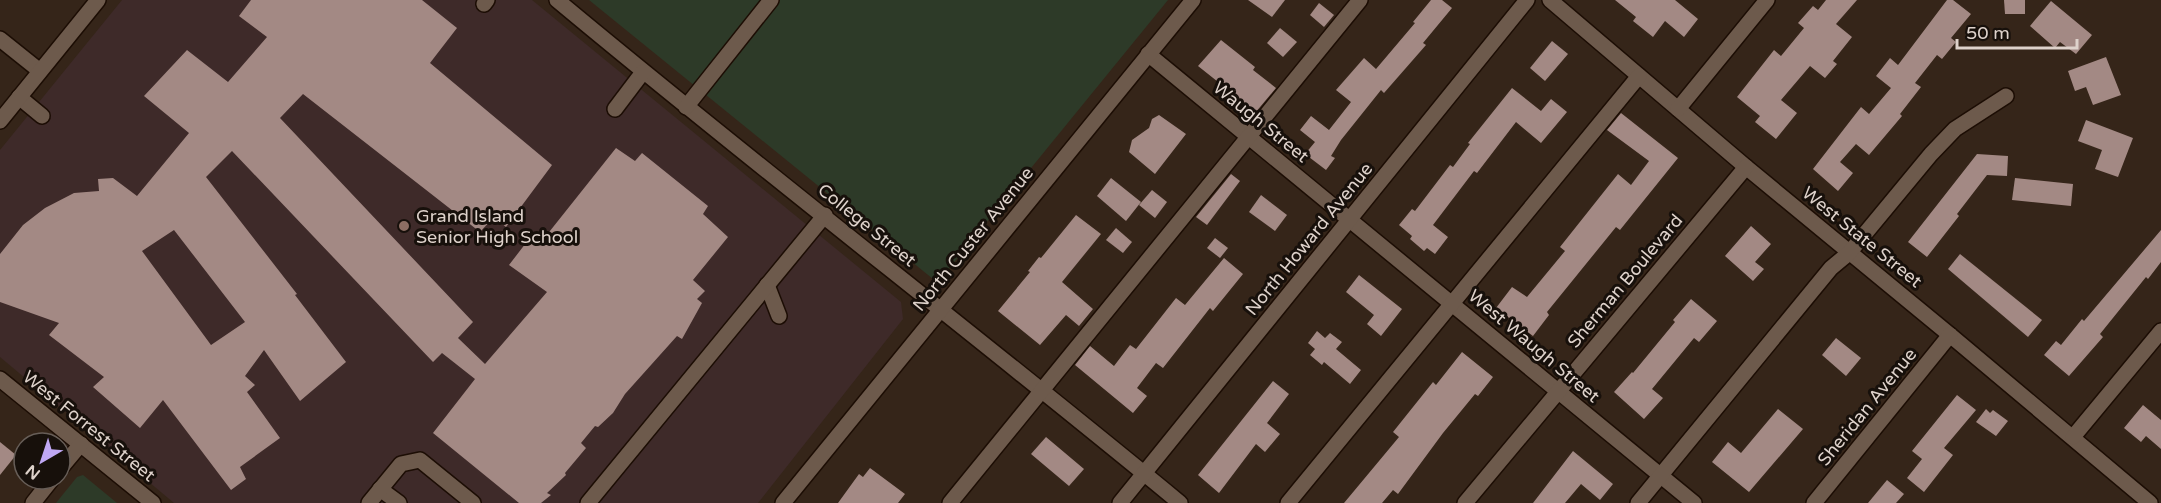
<svg xmlns="http://www.w3.org/2000/svg" width="2161" height="503" viewBox="0 0 2161 503" font-family="'Varela Round',sans-serif">
	<rect width="100%" height="100%" fill="#352519"/>
	<polygon fill="#3e2a29" points="122,0 532,0 901,302 903,319 758,503 174,503 0,357 0,150"/>
	<g fill="#2d3a28">
		<polygon points="589,0 1168,0 943,276 933,279"/>
		<polygon points="83,475 117,503 56,503 77,477"/>
	</g>
	<g fill="#a38984" fill-rule="evenodd">
		<path d="M251 0H422L457 28 430 63 552 165 506 227 494 217 480 232 303 94 280 118 473 322 458 338 485 364 547 292 509 265 529 239 538 246 616 148 635 161 642 153 708 206 703 214 728 237 693 280 705 291 697 299 702 303 682 339 677 336 625 394 613 413 598 427 595 426 581 443 586 448 565 473 566 475 547 493 551 495 541 503H519L433 433 475 379 442 353 433 362 232 151 206 177 297 294 295 295 346 362 300 401 264 350 245 376 255 385 247 392 280 438 240 467 246 479 231 490 163 400 140 428 93 387 104 377 49 335 59 323 0 302V254L23 225 45 208 74 193 99 191 98 179 113 178 137 196 189 133 144 96 187 50 228 82 267 37 239 16ZM174 230 245 322 211 345 142 251Z"/>
		<polygon points="1248,0 1285,0 1272,17"/>
		<polygon points="1431,0 1442,0 1452,8 1423,43 1426,45 1384,93 1381,90 1341,140 1331,156 1335,158 1326,170 1305,154 1315,142 1300,130 1311,116 1329,130 1351,102 1336,90 1364,58 1376,69 1415,23 1413,22"/>
		<polygon points="1615,0 1675,0 1698,19 1684,37 1665,21 1653,37 1633,21 1636,17"/>
		<polygon points="1826,0 1857,0 1836,24 1852,37 1833,61 1837,64 1825,78 1810,66 1781,100 1797,113 1776,139 1755,122 1760,116 1737,97 1774,50 1781,56 1804,28 1798,23 1813,6 1818,10"/>
		<polygon points="1947,0 1953,0 1971,14 1951,38 1956,42 1942,59 1937,55 1915,83 1921,87 1900,114 1902,116 1869,155 1856,144 1840,162 1853,173 1838,191 1813,169 1861,107 1869,114 1891,88 1876,76 1890,58 1898,65"/>
		<polygon points="2004,0 2025,0 2025,14 2005,14"/>
		<polygon points="2051,1 2092,35 2076,54 2060,42 2055,48 2030,26"/>
		<polygon points="1319,3 1334,15 1324,27 1310,15"/>
		<polygon points="1280,28 1297,42 1283,57 1267,43"/>
		<polygon points="1221,40 1255,67 1253,70 1276,88 1250,119 1230,106 1237,97 1198,66"/>
		<polygon points="1552,41 1568,54 1545,81 1530,68"/>
		<polygon points="2106,57 2121,95 2093,105 2086,87 2075,91 2068,71"/>
		<polygon points="1512,88 1541,111 1551,99 1567,112 1541,143 1516,122 1477,173 1474,171 1433,225 1448,237 1435,254 1427,248 1424,251 1410,239 1412,236 1399,225 1412,209 1415,211 1450,165 1453,167 1470,144 1468,143"/>
		<polygon points="1621,113 1678,158 1620,230 1616,227 1547,312 1549,315 1533,336 1496,308 1512,287 1527,297 1565,251 1560,247 1618,174 1631,185 1649,161 1607,130"/>
		<polygon points="1159,115 1186,134 1155,174 1129,152 1132,140 1149,128 1152,119"/>
		<polygon points="2086,120 2133,138 2118,177 2095,169 2102,150 2078,141"/>
		<polygon points="1977,154 2008,156 2007,176 1987,175 1957,214 1959,216 1927,257 1908,242"/>
		<polygon points="1231,174 1240,181 1207,225 1196,217"/>
		<polygon points="1111,178 1141,202 1126,221 1097,196"/>
		<polygon points="2015,178 2073,184 2071,206 2012,200"/>
		<polygon points="1152,190 1167,202 1155,218 1139,205"/>
		<polygon points="1261,195 1287,215 1275,231 1249,212"/>
		<polygon points="1076,215 1101,234 1062,282 1093,309 1079,326 1066,315 1040,345 998,311 1030,272 1028,271 1039,257 1041,258"/>
		<polygon points="1751,226 1771,244 1755,262 1764,269 1753,281 1725,256"/>
		<polygon points="1116,228 1132,242 1123,253 1106,240"/>
		<polygon points="2161,230 2161,262 2148,279 2146,277 2100,334 2103,337 2069,376 2044,355 2056,341 2061,345 2082,319 2084,321"/>
		<polygon points="1215,238 1228,248 1220,258 1207,248"/>
		<polygon points="1960,254 2042,320 2028,337 1948,269"/>
		<polygon points="1224,258 1243,274 1213,311 1210,308 1163,368 1156,363 1137,388 1147,396 1133,413 1075,365 1090,346 1114,366 1130,345 1136,349 1176,298 1185,305"/>
		<polygon points="1359,275 1402,309 1381,336 1367,324 1374,315 1346,292"/>
		<polygon points="1691,299 1717,321 1699,342 1694,338 1652,389 1663,398 1644,419 1614,392 1632,372 1633,373 1675,322 1673,320"/>
		<polygon points="1317,331 1325,338 1330,333 1342,342 1336,349 1361,370 1350,384 1324,362 1322,365 1310,355 1315,349 1308,343"/>
		<polygon points="1836,338 1861,358 1846,376 1822,355"/>
		<polygon points="1462,352 1493,377 1478,396 1475,394 1443,433 1398,494 1393,490 1382,503 1344,503 1399,437 1393,432 1433,382 1436,385"/>
		<polygon points="1273,381 1289,394 1267,423 1280,434 1265,452 1256,444 1219,493 1198,475"/>
		<polygon points="1957,395 1976,410 1944,448 1953,455 1924,492 1907,478 1922,459 1912,451"/>
		<polygon points="2143,405 2161,420 2161,449 2146,436 2141,442 2124,428"/>
		<polygon points="1778,409 1803,429 1749,492 1712,462 1728,442 1741,453"/>
		<polygon points="1986,409 1990,413 1993,410 2008,421 1996,436 1976,422"/>
		<polygon points="1046,437 1084,469 1069,486 1031,454"/>
		<polygon points="0,442 16,455 0,475"/>
		<polygon points="1573,451 1613,484 1600,500 1581,484 1565,503 1533,503"/>
		<polygon points="870,468 905,494 898,503 838,503 859,474 863,477"/>
		<polygon points="1887,480 1904,494 1896,503 1868,503"/>
	</g>
	<g fill="none" stroke-linecap="round" stroke-linejoin="round">
		<defs>
			<g id="minor">
				<path d="M557 0C762 171 974 333 1180 503"/>
				<polyline points="1550,0 1746,167 1950,335 2150,503"/>
				<polyline points="484,4 487,0"/>
				<polyline points="0,39 40,71"/>
				<polyline points="1148,54 1694,503"/>
				<polyline points="19,97 42,116"/>
				<polyline points="686,107 771,0"/>
				<polyline points="615,109 643,72"/>
				<polyline points="1678,109 1767,0"/>
				<polyline points="0,121 98,0"/>
				<polyline points="767,285 779,316"/>
				<polyline points="0,379 153,503"/>
				<polyline points="2073,437 2161,331"/>
				<polyline points="60,469 81,444"/>
				<polyline points="380,489 399,503"/>
				<polyline points="33,503 52,479"/>
				<polyline points="369,503 401,464 420,460 473,503"/>
				<polyline points="588,503 825,215"/>
				<polyline points="783,503 1193,0"/>
				<polyline points="950,503 1360,0"/>
				<polyline points="1120,503 1527,0"/>
				<polyline points="1288,503 1639,76"/>
				<polyline points="1465,503 1746,167"/>
				<polyline points="1638,503 1831,268 1849,253 1931,154 1955,129 2006,96"/>
				<polyline points="1814,503 1950,335"/>
			</g>
		</defs>
		<use href="#minor" stroke="#1c0d04" stroke-width="18"/>
		<use href="#minor" stroke="#6d5a4c" stroke-width="15"/>
	</g>
	<circle fill="#8d6e63" stroke="#17100b" stroke-width="2" cx="404" cy="226" r="6"/>
	<g text-anchor="middle" dominant-baseline="central" stroke-width="6" stroke-linejoin="round" paint-order="stroke">
		<g font-size="18" fill="#ded2cb" stroke="#17100b">
			<text transform="translate(1261 122) rotate(39)">Waugh Street</text>
			<text transform="translate(867 225) rotate(39)">College Street</text>
			<text transform="translate(1862 237) rotate(39)">West State Street</text>
			<text transform="translate(973 239) rotate(-51)">North Custer Avenue</text>
			<text transform="translate(1309 239) rotate(-51)">North Howard Avenue</text>
			<text transform="translate(1625 281) rotate(-50)">Sherman Boulevard</text>
			<text transform="translate(1534 346) rotate(40)">West Waugh Street</text>
			<text transform="translate(1867 407) rotate(-51)">Sheridan Avenue</text>
			<text transform="translate(89 426) rotate(39)">West Forrest Street</text>
		</g>
		<g font-size="18" fill="#ded2cb" stroke="#17100b" text-anchor="start">
			<text x="416" y="216">Grand Island<tspan x="416" dy="21">Senior High School</tspan></text>
		</g>
	</g>
	<g transform="translate(42 461) rotate(219)"><circle r="28" fill="#17100b" stroke="#675e58" stroke-width="1.5"/>
	<path d="M0-4.5L10 22L0 15L-10 22Z" fill="#c0a8f4"/>
	<text y="-9" font-size="16" font-weight="bold" text-anchor="middle" fill="#ded2cb">N</text>
	</g>
	<path d="M1957 39v9h120v-9" fill="none" stroke="#ded2cb" stroke-width="3"/>
	<text x="1966" y="39" font-size="18" fill="#ded2cb" stroke="#17100b" stroke-width="4.5" paint-order="stroke">50 m</text>
</svg>
